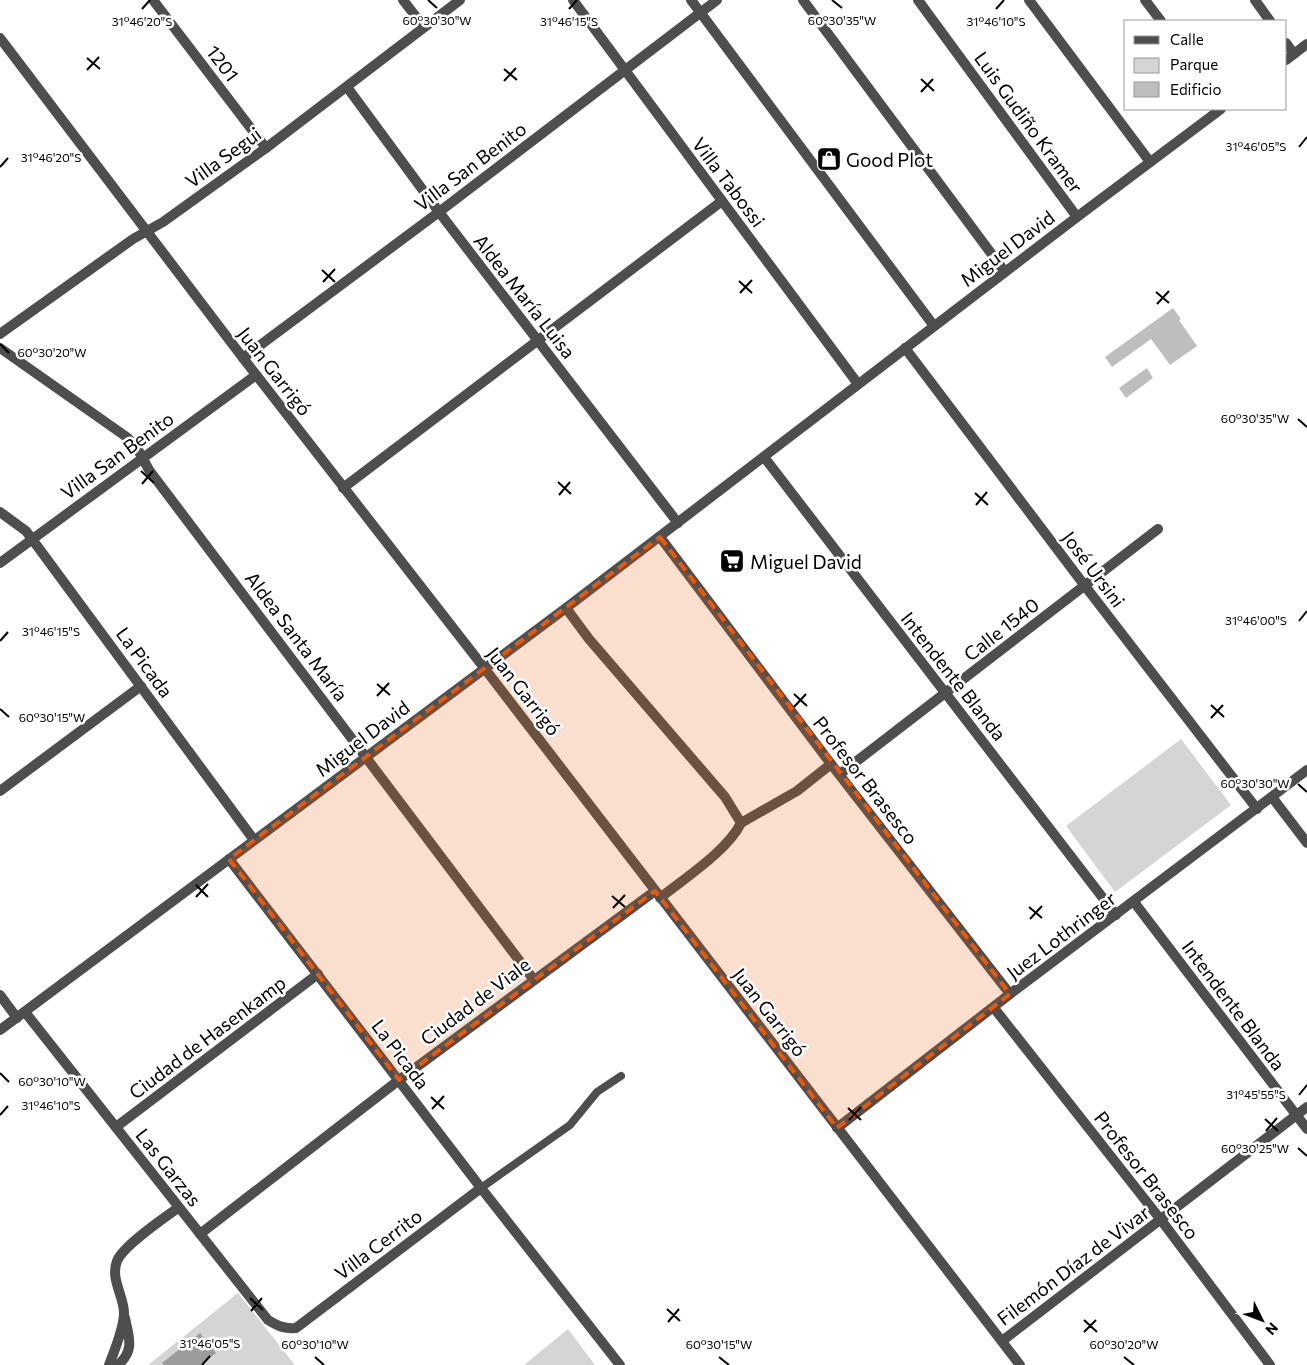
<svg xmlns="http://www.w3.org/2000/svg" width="1307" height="1365" viewBox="0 0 1307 1365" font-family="Commissioner,sans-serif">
	<rect width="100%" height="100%" fill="#fff"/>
	<g fill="#d5d5d5">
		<polygon points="1181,739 1231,805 1115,892 1066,826"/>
		<polygon points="238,1293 295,1365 148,1365"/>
		<polygon points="568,1329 595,1365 524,1365"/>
	</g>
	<polygon fill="#9c9c9c" points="200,1333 216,1353 201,1365 164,1365 162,1363"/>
	<g fill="#bebebe">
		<polygon points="1173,308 1181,319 1179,320 1197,346 1170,365 1151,339 1112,367 1105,357"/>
		<polygon points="1147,368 1153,378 1126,398 1119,388"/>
	</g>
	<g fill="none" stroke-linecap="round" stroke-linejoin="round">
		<polyline stroke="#4e4e4e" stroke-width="8" points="481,1188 570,1125 597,1092 621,1076"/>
		<g stroke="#4e4e4e" stroke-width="10">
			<polyline points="153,0 266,148"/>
			<polyline points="403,0 424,27"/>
			<polyline points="573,0 858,384"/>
			<polyline points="691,0 934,326"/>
			<polyline points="803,0 1005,272"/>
			<polyline points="918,0 1077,217"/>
			<polyline points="1029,0 1150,162"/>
			<polyline points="1145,0 1161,21"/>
			<polyline points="1255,0 1270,21"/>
			<polyline points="1286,43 1294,54"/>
			<polyline points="347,87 439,212 678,523"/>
			<polyline points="0,334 133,239 163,222 266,148 460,0"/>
			<polyline points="0,348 128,438 137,448 149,470 534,980"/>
			<polyline points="905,348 1085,586 1257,809"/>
			<polyline points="243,358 439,212 717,0"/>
			<polyline points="764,457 1116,915"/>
			<polyline points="343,488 722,201"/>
			<polyline points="0,512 26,531 32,539 254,840"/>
			<polyline points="660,537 831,764 1010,994"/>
			<polyline points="0,563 256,375"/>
			<path d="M566 608 589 639 725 797 741 823C728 850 685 878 660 898"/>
			<polyline points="840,774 1158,529"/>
			<polyline points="0,791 141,686"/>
			<polyline points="1272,797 1307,843"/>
			<polyline points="741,823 797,791 831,764"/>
			<polyline points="229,859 481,1188 620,1365"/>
			<polyline points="1134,902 1307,1129"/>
			<polyline points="0,995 17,1018"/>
			<polyline points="994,1008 1161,1220 1270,1365"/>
			<path d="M25 1012 268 1320C278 1326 284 1329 296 1328L481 1188"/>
			<polyline points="116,1127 318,974"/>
			<polyline points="837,1128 1010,994 1307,770"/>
			<polyline points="200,1234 399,1080 655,891"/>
			<polyline points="1002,1341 1307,1107"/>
			<path d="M109 1365C114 1352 124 1328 124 1313 124 1296 110 1279 117 1261 123 1246 164 1218 178 1208"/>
			<path d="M118 1365C135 1350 129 1338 125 1318"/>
		</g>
		<g stroke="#4e4e4e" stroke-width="10">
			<polyline points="0,38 243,358 485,669 1020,1365"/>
			<polyline points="1286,60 1307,44"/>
			<polyline points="0,1030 566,608 1077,217 1221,109"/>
		</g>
	</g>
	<path fill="#e8590c" fill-opacity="0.2" stroke="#e8590c" stroke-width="4" stroke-dasharray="10 6" stroke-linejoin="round" d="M660 537 1010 994 837 1128 655 891 399 1080 229 859Z"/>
	<path fill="none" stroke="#000" stroke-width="2" d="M428 0 437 8M832 0 842 8M142 9 150 0M569 9 577 0M996 9 1004 0M87 58 100 69M504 69 517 80M87 70 99 57M921 79 934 91M504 81 516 68M921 92 933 79M1299 147 1307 137M0 167 8 158M322 270 335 282M739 281 752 293M323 282 335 269M1156 292 1169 303M740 293 752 280M1157 304 1169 291M0 344 9 353M1298 419 1307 427M141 471 154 483M558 482 571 494M142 484 153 471M975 493 988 505M559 495 570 482M976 505 987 492M1299 621 1307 611M0 641 8 632M377 684 390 695M794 694 807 706M377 696 389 683M1211 705 1224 717M794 707 806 694M0 709 9 717M1211 718 1223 705M1298 784 1307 792M196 885 208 897M612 896 625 907M196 897 208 884M1029 907 1042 918M613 908 625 895M1030 919 1042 906M0 1073 9 1082M1299 1095 1307 1085M431 1097 444 1109M848 1108 861 1120M432 1109 444 1096M0 1115 8 1106M1265 1119 1278 1131M849 1120 861 1107M1266 1131 1277 1118M1298 1148 1307 1156M250 1298 263 1310M667 1309 680 1321M251 1311 262 1298M1084 1320 1097 1332M668 1322 679 1309M1084 1332 1096 1320M315 1357 324 1365M719 1357 729 1365M1124 1357 1134 1365M202 1365 210 1356"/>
	<defs>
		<symbol id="shop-square" viewBox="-11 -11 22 22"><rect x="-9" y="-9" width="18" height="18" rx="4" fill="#000" stroke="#fff"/><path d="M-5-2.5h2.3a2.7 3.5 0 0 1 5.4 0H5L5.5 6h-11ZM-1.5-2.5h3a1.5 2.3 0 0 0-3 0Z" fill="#fff"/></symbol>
		<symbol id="supermarket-square" viewBox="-11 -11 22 22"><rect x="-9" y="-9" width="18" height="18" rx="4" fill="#000" stroke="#fff"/><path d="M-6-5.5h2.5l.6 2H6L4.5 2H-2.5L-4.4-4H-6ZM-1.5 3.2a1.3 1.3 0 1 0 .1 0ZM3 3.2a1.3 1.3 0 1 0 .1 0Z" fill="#fff"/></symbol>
	</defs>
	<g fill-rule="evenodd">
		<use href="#shop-square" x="815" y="145" width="28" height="28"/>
		<use href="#supermarket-square" x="718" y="547" width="28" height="28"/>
	</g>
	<g text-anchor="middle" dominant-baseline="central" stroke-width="5" stroke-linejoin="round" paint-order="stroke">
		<g font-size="19" fill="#000" stroke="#fff">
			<text transform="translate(223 63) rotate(53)">1201</text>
			<text transform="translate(1029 122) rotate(54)">Luis Gudiño Kramer</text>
			<text transform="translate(223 157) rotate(-36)">Villa Segui</text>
			<text transform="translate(470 166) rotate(-37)">Villa San Benito</text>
			<text transform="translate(729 182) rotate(53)">Villa Tabossi</text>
			<text transform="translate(1007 248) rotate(-37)">Miguel David</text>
			<text transform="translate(525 296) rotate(52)">Aldea María Luisa</text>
			<text transform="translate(275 371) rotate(52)">Juan Garrigó</text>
			<text transform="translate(117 455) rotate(-36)">Villa San Benito</text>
			<text transform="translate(1094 569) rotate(53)">José Ursini</text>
			<text transform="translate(1001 629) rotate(-38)">Calle 1540</text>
			<text transform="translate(297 636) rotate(53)">Aldea Santa María</text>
			<text transform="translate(145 662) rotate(54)">La Picada</text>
			<text transform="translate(954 676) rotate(52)">Intendente Blanda</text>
			<text transform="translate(524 691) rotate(52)">Juan Garrigó</text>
			<text transform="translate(362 738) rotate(-37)">Miguel David</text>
			<text transform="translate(866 780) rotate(52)">Profesor Brasesco</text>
			<text transform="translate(1061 935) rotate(-37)">Juez Lothringer</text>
			<text transform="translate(475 1001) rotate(-37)">Ciudad de Viale</text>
			<text transform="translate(1234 1005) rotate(53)">Intendente Blanda</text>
			<text transform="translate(770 1012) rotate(52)">Juan Garrigó</text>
			<text transform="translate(207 1037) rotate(-37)">Ciudad de Hasenkamp</text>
			<text transform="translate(401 1054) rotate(53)">La Picada</text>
			<text transform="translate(169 1167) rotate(52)">Las Garzas</text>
			<text transform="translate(1147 1175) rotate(52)">Profesor Brasesco</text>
			<text transform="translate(378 1244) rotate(-37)">Villa Cerrito</text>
			<text transform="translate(1073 1265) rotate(-37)">Filemón Díaz de Vivar</text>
		</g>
		<g font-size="19" fill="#000" stroke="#fff" text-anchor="start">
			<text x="846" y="159">Good Plot</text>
			<text x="750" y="561">Miguel David</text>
		</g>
	</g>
	<g font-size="12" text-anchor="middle" fill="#000" stroke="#fff" stroke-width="5" stroke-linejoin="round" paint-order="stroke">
		<text x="437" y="25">60°30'30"W</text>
		<text x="842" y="25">60°30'35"W</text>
		<text x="142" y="26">31°46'20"S</text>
		<text x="569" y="26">31°46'15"S</text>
		<text x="996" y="26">31°46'10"S</text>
		<text x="1256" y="151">31°46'05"S</text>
		<text x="51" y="162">31°46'20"S</text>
		<text x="52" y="357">60°30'20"W</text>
		<text x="1255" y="423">60°30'35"W</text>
		<text x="1256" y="625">31°46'00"S</text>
		<text x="51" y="636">31°46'15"S</text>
		<text x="52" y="722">60°30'15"W</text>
		<text x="1255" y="788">60°30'30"W</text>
		<text x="52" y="1086">60°30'10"W</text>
		<text x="1256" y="1099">31°45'55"S</text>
		<text x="51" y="1110">31°46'10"S</text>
		<text x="1255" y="1153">60°30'25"W</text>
		<text x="210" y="1348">31°46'05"S</text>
		<text x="315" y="1349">60°30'10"W</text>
		<text x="719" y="1349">60°30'15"W</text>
		<text x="1124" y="1349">60°30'20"W</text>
	</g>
	<rect x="1124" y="20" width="162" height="90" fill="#ffffff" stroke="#999999"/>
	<rect x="1134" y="36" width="25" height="8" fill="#4e4e4e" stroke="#999999"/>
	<text x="1170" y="45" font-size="15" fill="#000000">Calle</text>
	<rect x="1134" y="58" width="25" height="15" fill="#d5d5d5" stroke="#999999"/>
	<text x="1170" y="70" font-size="15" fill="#000000">Parque</text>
	<rect x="1134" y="82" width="25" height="15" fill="#bebebe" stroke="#999999"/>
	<text x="1170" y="95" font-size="15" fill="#000000">Edificio</text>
	<g transform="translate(1262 1320) rotate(132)" stroke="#ffffff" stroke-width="4" paint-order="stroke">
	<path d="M0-4L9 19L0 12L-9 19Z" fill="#000000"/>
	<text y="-8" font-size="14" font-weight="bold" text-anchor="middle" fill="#000000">N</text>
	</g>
</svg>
